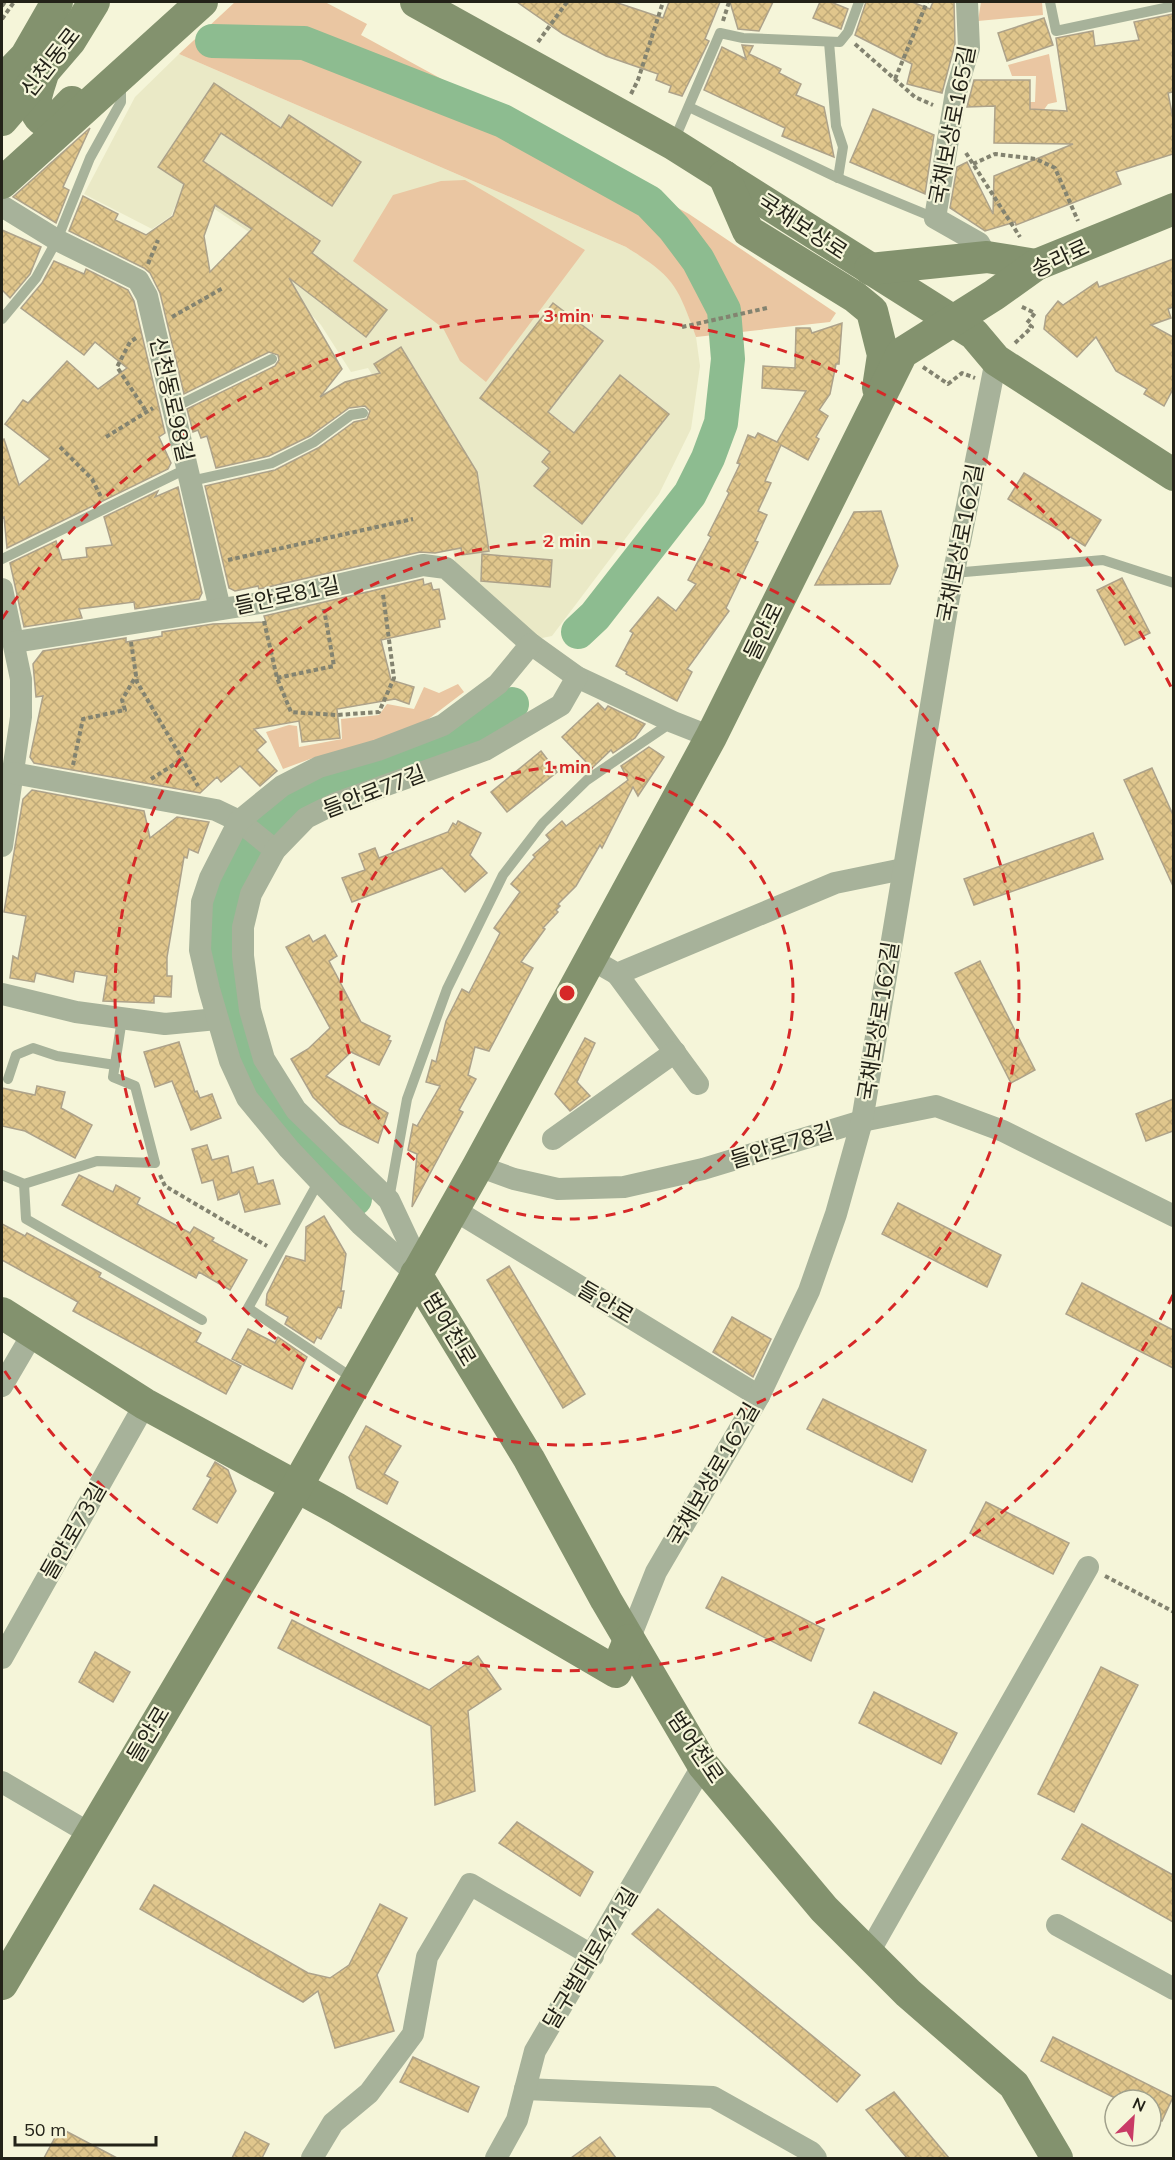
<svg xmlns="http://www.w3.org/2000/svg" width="1175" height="2160" viewBox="0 0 1175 2160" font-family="Mulish,'Noto Sans KR',sans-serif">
	<defs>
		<pattern id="building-cross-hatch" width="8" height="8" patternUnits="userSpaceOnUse" patternTransform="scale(1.5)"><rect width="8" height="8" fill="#e0c68c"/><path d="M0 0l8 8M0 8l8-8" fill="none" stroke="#c0aa78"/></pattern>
	</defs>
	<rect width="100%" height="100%" fill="#f5f5d9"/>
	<polygon fill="#eae9c6" points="179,54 626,247 661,269 680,293 696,337 700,366 691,429 659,494 552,636 537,639 456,569 445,492 368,368 351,372 321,325 285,287 301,267 183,188 171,216 152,229 84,194 135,97"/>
	<g fill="#eac6a2">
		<path d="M235 2H325L367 24 361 35 689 214 836 313 830 322 696 337C677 284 674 277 626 247L179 54Z"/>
		<polygon points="981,2 1042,2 1043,15 978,21"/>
		<polygon points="1049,54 1057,102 1048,104 1043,111 1024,111 1024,102 1035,102 1036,76 1012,76 1008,65"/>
		<polygon points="465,180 585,250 486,382 460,361 443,328 353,261 393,195 441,181"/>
		<polygon points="458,684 464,692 414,730 310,759 283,769 266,732 289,725 297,726 299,747 342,739 341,719 379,715 387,704 414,709 424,687 439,693"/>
	</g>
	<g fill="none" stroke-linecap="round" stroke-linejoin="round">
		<g stroke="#8dbc90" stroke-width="34">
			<polyline points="212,41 304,43 503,121 649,202 674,228 698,260 724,310 728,359 721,423 708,458 690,494 595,616 578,632"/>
			<path d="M355 1199C326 1170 291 1142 268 1107 251 1082 245 1054 237 1026 233 1011 226 995 223 979 214 921 235 842 287 808 314 790 345 783 375 772 407 760 442 749 472 734 487 727 500 713 512 704"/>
		</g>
	</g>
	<g fill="url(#building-cross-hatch)" stroke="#ada28a" stroke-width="1.5" fill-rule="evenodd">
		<polygon points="517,2 615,2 663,18 669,2 720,2 705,39 709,41 682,96 669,92 671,86 656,80 658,74 606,56 563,34"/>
		<polygon points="730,2 773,2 759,31 738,29"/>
		<polygon points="820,2 831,2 848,9 841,29 813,18"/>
		<polygon points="866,2 912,2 930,9 933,2 954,2 955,44 942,93 907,84 912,64 855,35"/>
		<polygon points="1173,14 1173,92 1168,93 1173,118 1173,154 1116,172 1121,184 1016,225 1015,222 985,231 950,208 957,167 967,162 993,214 994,176 1073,144 994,143 995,106 967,107 974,80 1030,80 1030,109 1067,111 1056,38 1093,31 1095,46 1139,40 1134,22"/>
		<polygon points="1044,18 1053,45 1007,61 998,33"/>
		<polygon points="742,45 753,46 749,54 781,69 779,73 801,84 796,95 824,107 834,157 782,136 785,128 704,90 722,47 746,59"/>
		<path d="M214 83 281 128 289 115 361 162 332 206 221 133 203 161 320 241 312 253 387 310 366 337 289 278 342 369 320 397 345 382 380 373 374 364 401 347 477 472 489 551 462 555 461 548 435 553 420 552 259 589 258 586 235 591 229 588 205 486 275 470 318 448 354 422 367 419 370 411 365 406 349 408 310 436 269 456 216 468 207 436 201 438 198 430 193 432 187 409 275 366 279 360 278 355 269 352 184 394 160 293 150 273 144 268 69 231 83 196 118 214 115 220 146 235 173 216 184 184 158 167ZM215 205 252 229 210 272 204 236Z"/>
		<polygon points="873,109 934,135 925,194 850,162"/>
		<polygon points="90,128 63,187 69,190 56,223 13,197"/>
		<polygon points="2,230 41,247 30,274 10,298 2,290"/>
		<polygon points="1173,259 1173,307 1168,309 1171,318 1151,325 1173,337 1173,389 1164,406 1144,394 1147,389 1116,371 1096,337 1077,357 1044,329 1046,316 1058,301 1063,305 1097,282 1099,287"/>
		<polygon points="54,261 84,274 86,269 128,290 134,301 165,433 159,437 171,463 168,469 7,548 4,517 2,518 2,440 4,439 19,485 50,459 5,424 23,400 28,403 67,361 98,389 127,368 95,342 84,355 21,308 42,283"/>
		<polygon points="553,303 603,341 548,412 574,433 620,375 669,414 582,524 534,486 549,468 542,462 550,452 480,398"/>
		<polygon points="842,323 839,364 836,364 830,394 819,410 828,416 816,437 819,439 808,460 781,445 765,481 771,483 758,511 767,515 755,541 758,542 726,608 729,611 687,669 692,672 677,701 626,674 627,672 616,666 633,633 630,631 658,597 676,611 696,584 688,580 711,537 708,535 729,493 727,491 740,464 737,463 748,435 755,438 758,433 777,442 806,391 762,388 763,366 795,368 796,328 810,328 812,333"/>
		<polygon points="1024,473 1101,520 1085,546 1008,499"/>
		<polygon points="178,487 202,593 199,599 135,609 134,602 79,609 82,618 24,627 10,563 56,541 62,560 87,557 86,548 112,545 104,517 158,491 155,497"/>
		<polygon points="881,511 898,566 890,584 815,585 854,512"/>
		<polygon points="482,554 552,560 550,587 481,581"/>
		<polygon points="1122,578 1150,633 1125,645 1097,590"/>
		<polygon points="423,579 424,585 431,583 433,590 439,589 445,619 439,620 440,627 381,640 391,680 414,687 409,704 395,699 337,709 340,738 302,742 299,721 254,729 266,742 257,750 277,771 260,786 240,766 221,782 217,777 200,793 34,763 30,757 43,696 36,697 33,664 43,651 126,638 126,642 162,636 162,632 213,624 266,622 264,616"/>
		<polygon points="598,703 605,710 608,706 645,724 635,738 613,753 611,750 592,768 562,737"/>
		<polygon points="649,747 664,757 638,796 633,787 602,848 600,845 576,886 558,904 560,906 556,910 558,912 543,928 545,929 521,962 533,968 489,1051 475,1047 468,1075 476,1079 459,1110 463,1112 412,1207 417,1154 408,1150 413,1124 417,1126 440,1086 426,1082 432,1060 436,1062 446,1021 462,989 469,993 500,933 494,928 520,892 511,884 535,857 533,855 550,840 546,835 562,821 566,826 628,780 621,766"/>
		<polygon points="541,751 557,772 507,812 491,792"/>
		<polygon points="1152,768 1173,815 1173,886 1124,780"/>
		<polygon points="32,790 144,811 150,838 177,817 209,822 198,853 189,849 187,858 184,857 167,957 167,976 172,976 171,997 154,996 154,1003 103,1001 107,976 75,971 73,982 36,973 34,982 10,978 13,956 18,959 26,916 4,912 23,799"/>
		<polygon points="458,821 481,833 470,855 487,873 465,892 442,868 352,902 342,878 365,870 359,854 375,848 379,858 448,832 453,823 456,825"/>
		<polygon points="1093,833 1103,859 974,905 964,879"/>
		<polygon points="309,935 313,942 325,935 337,956 329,961 361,1022 390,1036 388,1040 391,1041 379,1065 351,1052 326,1076 388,1113 378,1143 340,1124 313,1097 291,1059 308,1049 330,1028 286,947"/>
		<polygon points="980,961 1035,1070 1011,1083 955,973"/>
		<polygon points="585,1038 595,1043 577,1082 590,1096 570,1111 555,1094"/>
		<polygon points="179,1042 195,1092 197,1091 200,1098 212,1094 221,1118 191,1130 172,1081 155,1087 144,1052"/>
		<polygon points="37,1086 65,1092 61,1108 92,1125 75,1158 25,1131 2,1126 2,1088 35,1095"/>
		<polygon points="1173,1099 1173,1131 1146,1141 1136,1114"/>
		<polygon points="207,1145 212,1160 228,1156 232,1173 253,1167 258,1184 273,1180 280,1204 245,1212 239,1191 237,1194 218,1200 213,1180 202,1183 192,1149"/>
		<polygon points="79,1175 113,1192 116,1185 140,1198 137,1204 190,1233 194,1227 214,1238 212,1241 247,1260 230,1290 199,1272 196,1278 62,1205"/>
		<polygon points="898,1203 1001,1255 987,1287 882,1234"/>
		<polygon points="324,1216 346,1254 341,1291 344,1291 341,1308 338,1307 321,1339 317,1337 314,1343 285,1324 288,1317 266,1305 267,1294 286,1256 305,1261 306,1227"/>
		<polygon points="2,1224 25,1236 27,1233 101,1273 99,1277 201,1333 196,1342 241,1366 226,1394 73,1311 78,1302 2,1260"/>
		<polygon points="509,1266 585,1394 563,1408 487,1280"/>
		<polygon points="1082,1283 1173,1330 1173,1368 1066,1314"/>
		<polygon points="732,1317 771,1339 753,1377 713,1352"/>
		<polygon points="248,1329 275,1343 278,1337 307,1357 292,1389 232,1359"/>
		<polygon points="823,1399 926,1450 912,1482 807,1429"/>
		<polygon points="366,1426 401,1446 384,1474 398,1482 387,1504 357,1488 349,1457"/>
		<polygon points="215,1462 228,1470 236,1491 217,1523 193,1509 211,1478 207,1476"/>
		<polygon points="986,1502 1069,1543 1053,1574 970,1533"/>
		<polygon points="722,1577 824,1629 811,1661 706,1608"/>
		<polygon points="292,1620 429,1690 478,1656 501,1689 468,1711 475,1791 435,1805 431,1726 278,1648"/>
		<polygon points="95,1652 130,1672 113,1702 79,1682"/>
		<polygon points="1101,1667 1138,1685 1074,1812 1038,1794"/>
		<polygon points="874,1692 957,1733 941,1764 859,1723"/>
		<polygon points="517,1822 593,1872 580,1896 499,1843"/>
		<polygon points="1082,1824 1173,1875 1173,1922 1062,1859"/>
		<polygon points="154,1885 308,1973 330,1978 349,1965 380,1904 407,1918 377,1975 394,2031 335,2048 318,1991 303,2002 140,1909"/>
		<polygon points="658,1909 860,2075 837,2102 632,1934"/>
		<polygon points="1053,2037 1173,2097 1162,2121 1151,2116 1151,2100 1119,2100 1041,2061"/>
		<polygon points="413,2057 479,2087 468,2112 400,2082"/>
		<polygon points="894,2092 949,2158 907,2158 866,2110"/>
		<polygon points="60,2128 117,2158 44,2158"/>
		<polygon points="245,2132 269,2144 262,2158 232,2158"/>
		<polygon points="600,2137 616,2158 571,2158"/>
	</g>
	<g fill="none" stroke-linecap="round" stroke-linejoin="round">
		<g stroke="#838370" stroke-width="4" stroke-dasharray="4.5 3" stroke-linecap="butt">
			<polyline points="2,6 5,2"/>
			<polyline points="2,19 14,2"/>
			<polyline points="723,21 729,2"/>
			<polyline points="538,42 567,2"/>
			<polyline points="855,44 915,97 933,105"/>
			<polyline points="895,79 927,2"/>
			<polyline points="631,94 638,80 663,2"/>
			<polyline points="966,153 1020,237"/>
			<polyline points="973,164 995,154 1036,159 1055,168 1078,221"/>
			<polyline points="148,264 158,240"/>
			<polyline points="172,317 223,288"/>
			<polyline points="682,327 767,308"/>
			<polyline points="136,338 130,342 117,367 146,411"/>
			<polyline points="1015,343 1032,327 1027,323 1035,313 1020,306"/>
			<polyline points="923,367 948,384 962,373 975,378"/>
			<polyline points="106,437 153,408"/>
			<polyline points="60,447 92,479 101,497"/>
			<polyline points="228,560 413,519"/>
			<polyline points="264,621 277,678 291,712 337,715 379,712 394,678 383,594"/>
			<polyline points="131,642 137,682 198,786"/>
			<polyline points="277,678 334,666 324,609"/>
			<polyline points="73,765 83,719 125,710 122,700 136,676"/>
			<polyline points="151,779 181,760"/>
			<polyline points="160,1175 165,1186 267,1246"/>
			<polyline points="1105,1576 1174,1612"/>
		</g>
		<g stroke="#a7b29a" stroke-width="10">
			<polyline points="1050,2 1056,31 1174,6"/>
			<polyline points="829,42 836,126 843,147 838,178"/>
			<polyline points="689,107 838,178 935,218"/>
			<polyline points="673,143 720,33 743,38 840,42 848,32 859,2"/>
			<polyline points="2,319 36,278 57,240 90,158 121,102 121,84"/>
			<polyline points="173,408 272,359"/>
			<polyline points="191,481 272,463 314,442 351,415 363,413"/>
			<polyline points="2,559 188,468"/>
			<polyline points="953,573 1103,560 1174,583"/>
			<polyline points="8,1079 16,1055 33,1048 57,1056 115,1065"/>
			<polyline points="2,1175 24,1184 97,1161 155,1163 135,1086 113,1077 122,1019"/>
			<polyline points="319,1181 248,1308 354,1379"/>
			<polyline points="24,1184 26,1219 202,1320"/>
			<polyline points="389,1199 407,1099 447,989 503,875 543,823 587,780 672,722"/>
		</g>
		<g stroke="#a7b29a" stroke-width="22">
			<polyline points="967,2 969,48 956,92 935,218 979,243 987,257"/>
			<polyline points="2,206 57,240 138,280 147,296 220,609"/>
			<polyline points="2,589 21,679 21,717 2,846"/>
			<polyline points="15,642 260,603 423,565 446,568 531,644 577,677 673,722 711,737"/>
			<polyline points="13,773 216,810 239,821 275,850"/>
			<polyline points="591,959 617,974 835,883 903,869"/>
			<polyline points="617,974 698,1084"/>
			<polyline points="2,994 76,1012 165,1024 217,1019"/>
			<polyline points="553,1139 675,1052"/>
			<polyline points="478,1166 514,1179 558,1189 624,1187 703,1169 862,1121 936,1106 1003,1131 1174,1216"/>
			<polyline points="453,1209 759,1396"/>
			<polyline points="416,1274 360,1224 289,1149 247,1098 230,1061 209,989 200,950 202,902 210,878 239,821 282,786 319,767 378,750 443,725 498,684 531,644"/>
			<polyline points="416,1274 412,1249 389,1200 296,1110 264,1059 250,1010 243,956 243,927 251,894 275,850 306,818 336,803 485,750 561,705 577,677"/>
			<polyline points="2,1386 33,1333"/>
			<polyline points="629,1640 656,1572 759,1396 809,1291 836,1214 862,1121 949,597 996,360"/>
			<polyline points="2,1658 145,1404"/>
			<polyline points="2,1782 89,1833"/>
			<polyline points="1057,1925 1174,1989"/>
			<polyline points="868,1954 1088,1567"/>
			<polyline points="525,2089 713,2097 811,2152 816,2158"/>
			<polyline points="312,2158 333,2123 369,2093 413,2034 427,1957 470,1884 593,1956"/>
			<polyline points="496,2158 517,2120 535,2051 703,1765"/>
		</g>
		<g stroke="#83926e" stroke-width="32">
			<polyline points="416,2 673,144 974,334 996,360 1174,475"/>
			<path d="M42 77C36 95 27 117 51 124L72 102"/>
			<polyline points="2,81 26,56 57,2"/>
			<polyline points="2,120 70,41 94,2"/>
			<polyline points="724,176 748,231 855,297 872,311 883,355 878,388"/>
			<polyline points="2,183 202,2"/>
			<polyline points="870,269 987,257 1036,265"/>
			<polyline points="416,1274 529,1459 606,1600 703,1765 824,1909 908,1993 1014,2085 1057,2158"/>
			<polyline points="2,1313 145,1404 336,1508 616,1672 629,1640"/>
			<polyline points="2,1984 297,1486 478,1166 711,737 902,353 994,295 1036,265 1174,209"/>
		</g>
	</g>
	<g fill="none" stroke="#d62828" stroke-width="3" stroke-dasharray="10 8">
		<circle cx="567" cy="993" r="226"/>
		<circle cx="567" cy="993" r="452"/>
		<path d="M1173 1295A677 677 0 0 1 2 1367M2 619A677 677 0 0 1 1173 691"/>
	</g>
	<g text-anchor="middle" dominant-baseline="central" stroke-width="4.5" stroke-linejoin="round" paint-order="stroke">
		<g font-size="22" fill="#232218" stroke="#f5f5d9">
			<text transform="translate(50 62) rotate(-52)">신천동로</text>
			<text transform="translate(952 125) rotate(-79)">국채보상로165길</text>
			<text transform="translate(803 226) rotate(33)">국채보상로</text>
			<text transform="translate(1060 258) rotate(-25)">송라로</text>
			<text transform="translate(172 399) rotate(77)">신천동로98길</text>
			<text transform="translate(960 543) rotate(-79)">국채보상로162길</text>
			<text transform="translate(287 595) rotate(-12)">들안로81길</text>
			<text transform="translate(763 631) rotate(-64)">들안로</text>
			<text transform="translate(374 791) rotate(-21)">들안로77길</text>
			<text transform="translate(878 1021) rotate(-81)">국채보상로162길</text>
			<text transform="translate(782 1145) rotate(-17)">들안로78길</text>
			<text transform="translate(606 1302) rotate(31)">들안로</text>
			<text transform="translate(450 1329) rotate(59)">범어천로</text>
			<text transform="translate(713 1474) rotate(-60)">국채보상로162길</text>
			<text transform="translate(73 1531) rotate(-60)">들안로73길</text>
			<text transform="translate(148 1734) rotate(-59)">들안로</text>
			<text transform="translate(696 1747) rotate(56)">범어천로</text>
			<text transform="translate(590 1958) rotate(-59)">달구벌대로471길</text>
		</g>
	</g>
	<circle cx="567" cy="993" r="9" fill="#d62828" stroke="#f5f5d9" stroke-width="3"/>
	<g font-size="18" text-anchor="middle" font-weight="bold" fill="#d62828" stroke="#f5f5d9" stroke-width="4.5" stroke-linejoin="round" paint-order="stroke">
		<text x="567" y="322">3 min</text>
		<text x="567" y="547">2 min</text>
		<text x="567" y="773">1 min</text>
	</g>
	<rect width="1175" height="2160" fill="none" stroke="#232218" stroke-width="6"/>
	<g transform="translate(1133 2118) rotate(25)"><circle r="28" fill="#f5f5d9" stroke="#a1a18c" stroke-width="1.5"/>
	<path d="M0-4.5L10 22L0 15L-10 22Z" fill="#c93b66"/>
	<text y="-9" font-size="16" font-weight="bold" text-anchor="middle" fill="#232218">N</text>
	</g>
	<path d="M15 2136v9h141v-9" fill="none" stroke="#232218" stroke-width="3"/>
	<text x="24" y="2136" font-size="18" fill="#232218" stroke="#f5f5d9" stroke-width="4.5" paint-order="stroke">50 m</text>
</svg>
